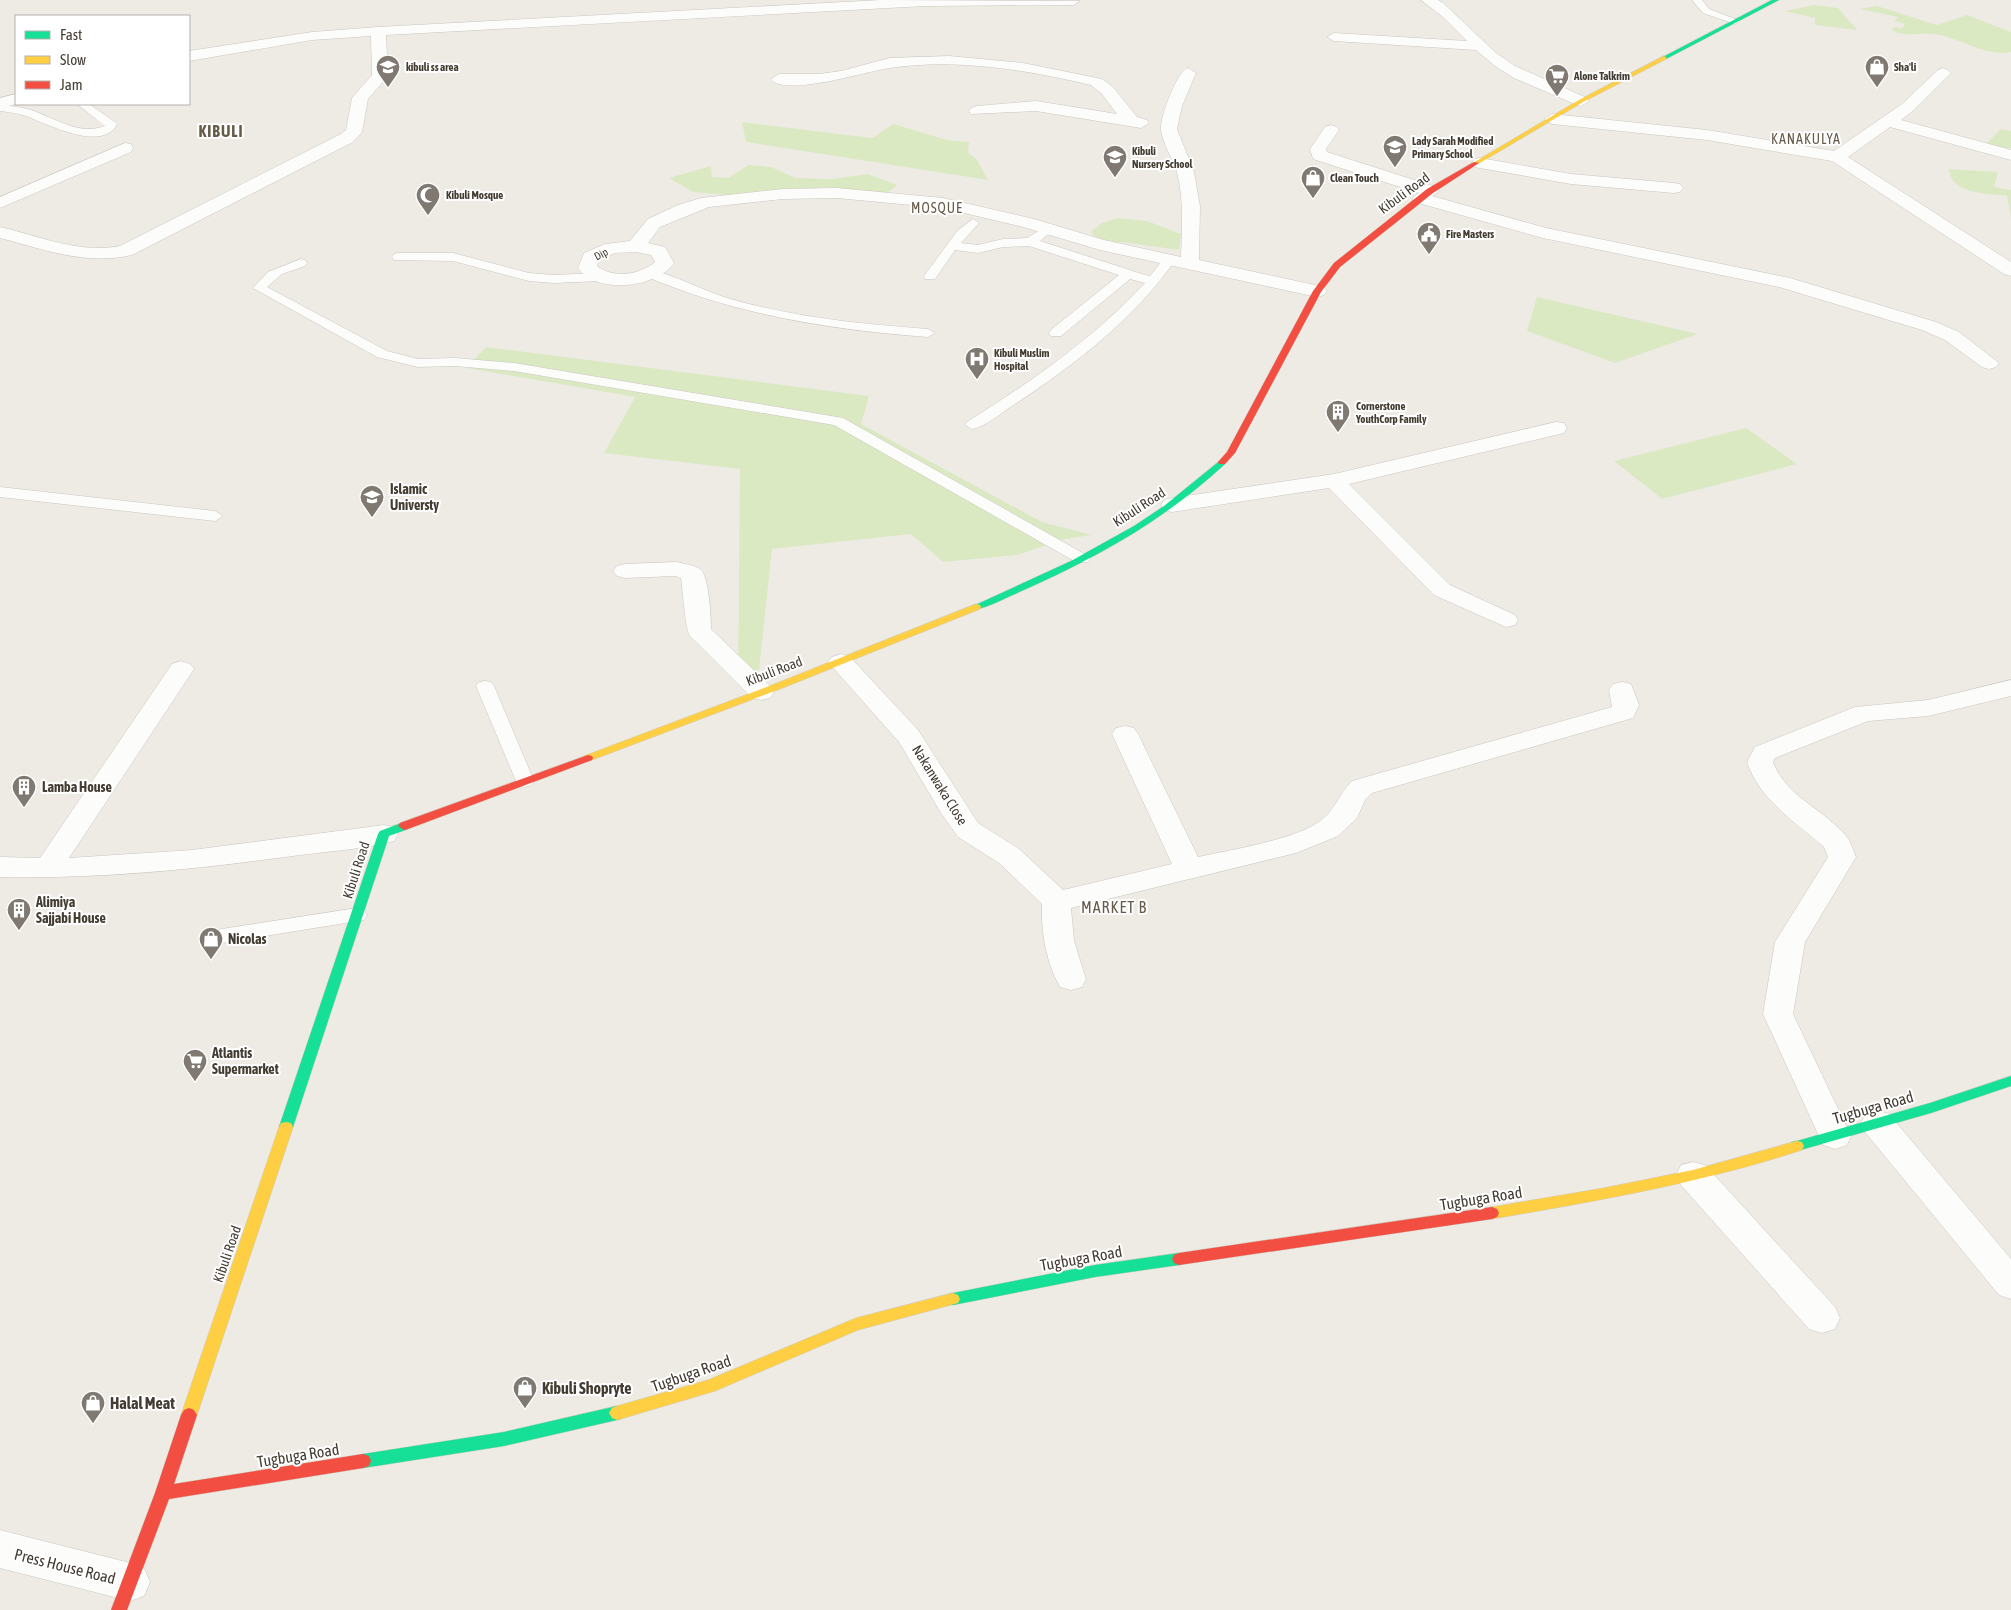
<svg xmlns="http://www.w3.org/2000/svg" width="2011" height="1610" viewBox="0 0 2011 1610" font-family="'Asap Condensed',sans-serif">
	<rect width="100%" height="100%" fill="#eeebe5"/>
	<g fill="#dbe9c3">
		<polygon points="1814,5 1838,8 1857,30 1815,25 1815,18 1785,11"/>
		<path d="M1877 6 1937 25 1967 15 2011 32V52C1987 57 1963 40 1940 35 1924 31 1907 39 1891 30L1895 27 1902 28 1905 24 1894 21 1898 17 1860 9Z"/>
		<polygon points="742,122 872,138 893,124 947,140 969,142 968,152 977,160 988,180 746,142"/>
		<polygon points="2001,129 2011,131 2011,149 1986,144"/>
		<polygon points="749,165 771,167 796,178 832,179 868,174 897,185 883,196 828,187 728,195 693,192 669,178 711,166 712,177 728,178"/>
		<path d="M1949 169 1998 172 1994 187 2011 190V218L2007 196C1988 193 1951 195 1949 169Z"/>
		<polygon points="1117,218 1147,221 1181,234 1179,250 1122,242 1102,244 1091,232 1102,223"/>
		<polygon points="1537,297 1698,334 1615,363 1527,331"/>
		<polygon points="486,347 869,396 861,424 1042,522 1092,535 1065,539 1017,555 943,562 911,534 772,549 759,670 738,680 740,469 604,453 635,397 467,368"/>
		<polygon points="1746,428 1797,464 1662,499 1614,461"/>
	</g>
	<g fill="none" stroke-linecap="round" stroke-linejoin="round">
		<defs>
			<g id="lane">
				<polygon points="1692,0 1702,0 1709,9 1740,21 1735,24 1703,13"/>
				<path d="M77 104H89L115 122 117 124C102 154 44 122 23 115 16 113 8 112 0 111V105C10 106 21 107 31 110 55 118 78 136 105 126Z"/>
				<path d="M973 219 979 223 961 243 978 245 1003 239 1027 238 1047 226 1053 230 1040 241 1142 274 1150 276 1166 256H1174L1176 259C1135 318 1076 364 1015 404 1002 412 987 426 972 429L965 425 967 422C1032 381 1093 339 1145 283L1130 279 1061 336H1051L1049 333 1051 330 1119 275 1029 246 1003 247 978 253 955 250 935 279H925L924 276 958 230Z"/>
				<polygon points="398,253 453,253 529,273 554,275 599,273 605,277 599,281 554,283 529,281 453,261 394,260 392,257 394,254"/>
				<polygon points="301,259 305,260 307,263 305,266 282,274 267,287 387,351 418,359 455,358 514,363 843,418 1088,556 1090,559 1088,562 1076,562 834,425 514,371 455,366 418,367 377,357 253,288 268,272"/>
				<path d="M652 270C676 276 700 289 724 297 790 317 859 324 928 329L935 333 928 337C831 330 738 315 647 277L646 274Z"/>
				<polygon points="0,487 215,511 223,516 215,521 0,497"/>
				<polygon points="485,681 491,682 494,686 534,781 532,785 525,787 518,785 516,781 476,686 479,682"/>
				<polygon points="357,908 364,910 367,915 364,920 222,943 215,941 212,936 215,931 222,929"/>
			</g>
			<g id="street">
				<path d="M881 0 1080 1 1073 5 925 6 386 35 388 76 368 99 362 132 353 142 132 255C86 266 43 249 0 238V227C39 236 79 254 120 246L341 134 346 130 352 98 372 75 371 36 312 40 189 61V51L312 32 378 27Z"/>
				<polygon points="1421,0 1438,0 1443,3 1496,53 1515,66 1587,98 1589,101 1581,106 1575,104 1514,78 1495,66 1476,50 1334,41 1327,37 1334,33 1467,41 1443,17"/>
				<path d="M949 56 1023 63 1102 79 1113 87 1137 117 1147 120 1149 123 1141 128 1036 111 971 114 969 111 971 108 977 106 1036 101 1117 114 1102 94 1091 85C1027 70 956 58 890 68 870 70 784 98 771 79L779 74H819L841 71 890 58Z"/>
				<path d="M1188 68 1196 73 1182 106 1177 129 1194 172 1200 206 1199 260 1324 287 1327 291 1324 295 1317 297 1100 250 1023 227 943 208 837 198 783 199 709 207 660 227 648 243 665 247 674 263C657 288 596 295 578 268L584 253 605 244 630 241 648 219 678 205 701 198 783 189 837 188 943 198 1034 219 1104 240 1181 257C1182 228 1184 200 1177 172 1173 159 1162 143 1161 129 1160 117 1177 71 1188 68ZM636 252 651 255 655 262C639 275 614 279 597 266L599 260 615 253Z"/>
				<polygon points="1943,68 1948,70 1951,73 1914,110 1901,120 2011,150 2011,160 1890,127 1848,157 2011,262 2011,276 2004,274 1832,161 1707,140 1552,124 1544,119 1552,114 1707,130 1834,151 1902,104 1938,70"/>
				<polygon points="16,94 16,104 0,108 0,98"/>
				<polygon points="1331,125 1337,127 1339,130 1326,149 1327,152 1436,187 1439,191 1432,196 1546,228 1790,278 1936,322 1959,332 1999,363 1996,367 1989,369 1982,367 1945,340 1922,330 1779,287 1543,238 1415,202 1412,198 1419,193 1313,159 1310,149 1325,127"/>
				<polygon points="125,143 131,144 133,148 131,152 0,208 0,197"/>
				<polygon points="1480,158 1571,174 1674,183 1680,184 1683,188 1680,192 1674,193 1571,184 1474,167 1472,163 1474,159"/>
				<polygon points="1556,422 1564,423 1567,428 1564,433 1349,484 1450,585 1515,615 1518,620 1515,625 1506,627 1434,595 1329,488 1172,512 1164,510 1161,505 1164,500 1172,498 1334,474"/>
				<path d="M677 562C684 564 694 565 700 569 709 575 711 618 711 629L770 686 774 692 770 698 761 700 752 698 690 636C685 628 683 591 681 578L675 576 625 578 617 576 613 571 617 566 625 564Z"/>
				<path d="M841 654 850 657 918 730 978 823 1019 849 1063 890 1172 864 1112 734 1116 728 1125 726 1134 728 1138 734 1198 857C1230 850 1293 840 1319 822 1335 811 1339 794 1352 781L1612 707 1609 690 1613 684 1622 682 1631 684 1639 705 1633 718 1372 793 1365 800 1357 818 1338 836 1296 853 1071 908 1074 941 1086 979 1082 987 1071 990 1060 987C1046 962 1041 932 1042 904L999 863 958 837 941 813 899 742 828 662 832 657Z"/>
				<path d="M181 661 190 664 194 669 69 858 192 850 384 825 394 827 398 834 394 841C359 850 320 852 285 857 190 870 96 879 0 877V857L40 858 172 664Z"/>
				<path d="M2011 680V696L1928 716 1868 721 1775 758 1773 762C1786 797 1824 809 1846 836 1851 842 1853 850 1856 857L1805 942 1793 1014 1851 1136 1847 1145 1835 1149 1823 1145 1763 1014 1775 942 1828 857 1824 847C1795 822 1759 799 1747 762L1755 747 1855 707 1928 700Z"/>
				<polygon points="1877,1110 1889,1114 2011,1259 2011,1299 1999,1295 1865,1132 1861,1123 1865,1114"/>
				<polygon points="1693,1162 1705,1165 1835,1307 1840,1318 1835,1329 1822,1333 1809,1329 1681,1185 1676,1175 1681,1165"/>
				<polygon points="0,1530 130,1563 144,1568 150,1582 144,1596 130,1601 0,1568"/>
			</g>
			<g id="fast">
				<polygon points="1772,0 1779,0 1666,59 1661,58"/>
				<path d="M1222 459 1225 460V464C1161 523 1094 559 1015 594 1005 598 982 611 972 609L971 607 1071 561 1134 526 1164 506Z"/>
				<polygon points="404,822 408,823 410,826 408,829 389,836 293,1127 291,1131 286,1132 281,1131 279,1127 378,834 380,831"/>
				<polygon points="2011,1076 2011,1086 1931,1113 1797,1151 1792,1150 1790,1146 1792,1142 1797,1141 1930,1103"/>
				<polygon points="1179,1253 1184,1255 1186,1259 1184,1263 1179,1265 1095,1277 953,1305 948,1303 946,1299 948,1295 953,1293 1095,1265"/>
				<polygon points="617,1406 622,1408 625,1413 622,1418 617,1420 504,1446 363,1468 357,1466 355,1461 357,1456 363,1454 504,1432"/>
			</g>
			<g id="slow">
				<polygon points="1664,56 1667,58 1666,59 1583,102 1478,164 1473,163 1579,100"/>
				<polygon points="976,604 980,605 981,607 980,609 780,689 592,760 588,761 583,758 584,756 772,685"/>
				<polygon points="286,1122 291,1123 293,1127 197,1415 194,1420 189,1422 184,1420 181,1415 279,1127 281,1123"/>
				<path d="M1797 1141 1802 1142 1804 1146 1802 1150C1701 1183 1596 1201 1492 1219L1487 1217 1485 1213 1487 1209 1492 1207 1604 1188 1693 1170Z"/>
				<polygon points="953,1293 958,1295 960,1299 958,1303 858,1330 715,1391 617,1420 612,1418 609,1413 612,1408 617,1406 708,1380 856,1318"/>
			</g>
			<g id="jam">
				<polygon points="1474,162 1479,163 1433,193 1340,267 1321,292 1235,453 1225,464 1219,464 1218,462 1227,452 1313,291 1334,263 1427,189"/>
				<polygon points="588,755 592,756 593,758 592,760 408,829 404,830 398,826 400,823"/>
				<polygon points="1492,1207 1497,1209 1499,1213 1497,1217 1492,1219 1179,1265 1174,1263 1172,1259 1174,1255 1179,1253"/>
				<polygon points="189,1408 194,1410 197,1415 174,1484 363,1454 369,1456 371,1461 369,1466 363,1468 169,1499 127,1610 111,1610 155,1493 181,1415 184,1410"/>
			</g>
		</defs>
		<use href="#lane" stroke="#cac7c1" stroke-width="1"/>
		<use href="#street" stroke="#cac7c1" stroke-width="1"/>
		<use href="#fast" stroke="#cfcabd" stroke-width="1"/>
		<use href="#slow" stroke="#cfcabd" stroke-width="1"/>
		<use href="#jam" stroke="#cfcabd" stroke-width="1"/>
		<use href="#lane" fill="#fcfcfb" fill-rule="evenodd"/>
		<use href="#street" fill="#fcfcfb" fill-rule="evenodd"/>
		<use href="#fast" fill="#16e098" fill-rule="evenodd"/>
		<use href="#slow" fill="#ffcf43" fill-rule="evenodd"/>
		<use href="#jam" fill="#f24e42" fill-rule="evenodd"/>
	</g>
	<defs>
		<symbol id="school-pin" viewBox="-11 -11 22 30"><path d="M0 17L-7.5 6A9.5 9.5 0 1 1 7.5 6Z" fill="#7f7971" stroke="#fff"/><path d="M0-5L7-2L0 1L-7-2ZM-4 1L0 2.5L4 1V4Q0 6-4 4Z" fill="#fff"/></symbol>
		<symbol id="shop-pin" viewBox="-11 -11 22 30"><path d="M0 17L-7.5 6A9.5 9.5 0 1 1 7.5 6Z" fill="#7f7971" stroke="#fff"/><path d="M-5-2.5h2.3a2.7 3.5 0 0 1 5.4 0H5L5.5 6h-11ZM-1.5-2.5h3a1.5 2.3 0 0 0-3 0Z" fill="#fff"/></symbol>
		<symbol id="supermarket-pin" viewBox="-11 -11 22 30"><path d="M0 17L-7.5 6A9.5 9.5 0 1 1 7.5 6Z" fill="#7f7971" stroke="#fff"/><path d="M-6-5.5h2.5l.6 2H6L4.5 2H-2.5L-4.4-4H-6ZM-1.5 3.2a1.3 1.3 0 1 0 .1 0ZM3 3.2a1.3 1.3 0 1 0 .1 0Z" fill="#fff"/></symbol>
		<symbol id="mosque-pin" viewBox="-11 -11 22 30"><path d="M0 17L-7.5 6A9.5 9.5 0 1 1 7.5 6Z" fill="#7f7971" stroke="#fff"/><path d="M3.5-4.9A6 6 0 1 0 3.5 4.9A5 5 0 1 1 3.5-4.9Z" fill="#fff"/></symbol>
		<symbol id="civic-pin" viewBox="-11 -11 22 30"><path d="M0 17L-7.5 6A9.5 9.5 0 1 1 7.5 6Z" fill="#7f7971" stroke="#fff"/><path d="M-.6-6.5H3V-4.5H.6V-3L4-1V1h2V6H-6V1h2V-1L-.6-3ZM-1.2 2.5V6h2.4V2.5Z" fill="#fff"/></symbol>
		<symbol id="hospital-pin" viewBox="-11 -11 22 30"><path d="M0 17L-7.5 6A9.5 9.5 0 1 1 7.5 6Z" fill="#7f7971" stroke="#fff"/><path d="M-5-5h3v3.5h4V-5h3V5h-3V1.5h-4V5h-3Z" fill="#fff"/></symbol>
		<symbol id="building-pin" viewBox="-11 -11 22 30"><path d="M0 17L-7.5 6A9.5 9.5 0 1 1 7.5 6Z" fill="#7f7971" stroke="#fff"/><path d="M-4-6H4V6H1V3H-1V6H-4ZM-2.5-4.3h1.7v1.8h-1.7ZM.8-4.3h1.7v1.8H.8ZM-2.5-1h1.7V.8h-1.7ZM.8-1h1.7V.8H.8Z" fill="#fff"/></symbol>
		<symbol id="university-pin" viewBox="-11 -11 22 30"><path d="M0 17L-7.5 6A9.5 9.5 0 1 1 7.5 6Z" fill="#7f7971" stroke="#fff"/><path d="M0-5L7-2L0 1L-7-2ZM-4 1L0 2.5L4 1V4Q0 6-4 4Z" fill="#fff"/></symbol>
	</defs>
	<g fill-rule="evenodd">
		<use href="#school-pin" x="374" y="53" width="28" height="38"/>
		<use href="#shop-pin" x="1863" y="53" width="28" height="38"/>
		<use href="#supermarket-pin" x="1543" y="62" width="28" height="38"/>
		<use href="#school-pin" x="1381" y="133" width="28" height="38"/>
		<use href="#school-pin" x="1101" y="143" width="28" height="38"/>
		<use href="#shop-pin" x="1299" y="164" width="28" height="38"/>
		<use href="#mosque-pin" x="414" y="181" width="28" height="38"/>
		<use href="#civic-pin" x="1415" y="220" width="28" height="38"/>
		<use href="#hospital-pin" x="963" y="345" width="28" height="38"/>
		<use href="#building-pin" x="1324" y="398" width="28" height="38"/>
		<use href="#university-pin" x="358" y="483" width="28" height="38"/>
		<use href="#building-pin" x="10" y="773" width="28" height="38"/>
		<use href="#building-pin" x="5" y="896" width="28" height="38"/>
		<use href="#shop-pin" x="197" y="925" width="28" height="38"/>
		<use href="#supermarket-pin" x="181" y="1047" width="28" height="38"/>
		<use href="#shop-pin" x="511" y="1374" width="28" height="38"/>
		<use href="#shop-pin" x="79" y="1389" width="28" height="38"/>
	</g>
	<g text-anchor="middle" dominant-baseline="central" stroke-width="4" stroke-linejoin="round" paint-order="stroke">
		<g font-size="11" font-weight="bold" fill="#433c32" stroke="#fff" text-anchor="start">
			<text x="406" y="67">kibuli ss area</text>
			<text x="1894" y="67">Sha'li</text>
			<text x="1574" y="76">Alone Talkrim</text>
			<text x="1412" y="141">Lady Sarah Modified<tspan x="1412" dy="13">Primary School</tspan></text>
			<text x="1132" y="151">Kibuli<tspan x="1132" dy="13">Nursery School</tspan></text>
			<text x="1330" y="178">Clean Touch</text>
			<text x="446" y="195">Kibuli Mosque</text>
			<text x="1446" y="234">Fire Masters</text>
			<text x="994" y="353">Kibuli Muslim<tspan x="994" dy="13">Hospital</tspan></text>
			<text x="1356" y="406">Cornerstone<tspan x="1356" dy="13">YouthCorp Family</tspan></text>
		</g>
		<g font-size="11" fill="#433c32" stroke="#fff">
			<text transform="translate(601 254) rotate(-29)">Dip</text>
		</g>
		<g font-size="14" letter-spacing="1" fill="#665a49" stroke="#fff">
			<text x="1806" y="139">KANAKULYA</text>
			<text x="937" y="208">MOSQUE</text>
		</g>
		<g font-size="14" fill="#433c32" stroke="#fff">
			<text transform="translate(1404 193) rotate(-36)">Kibuli Road</text>
			<text transform="translate(1139 507) rotate(-33)">Kibuli Road</text>
			<text transform="translate(774 671) rotate(-21)">Kibuli Road</text>
			<text transform="translate(940 785) rotate(58)">Nakanwaka Close</text>
			<text transform="translate(356 870) rotate(-72)">Kibuli Road</text>
			<text transform="translate(227 1254) rotate(-71)">Kibuli Road</text>
		</g>
		<g font-size="14" font-weight="bold" fill="#433c32" stroke="#fff" text-anchor="start">
			<text x="390" y="489">Islamic<tspan x="390" dy="16">Universty</tspan></text>
			<text x="42" y="787">Lamba House</text>
			<text x="36" y="902">Alimiya<tspan x="36" dy="16">Sajjabi House</tspan></text>
			<text x="228" y="939">Nicolas</text>
			<text x="212" y="1053">Atlantis<tspan x="212" dy="16">Supermarket</tspan></text>
		</g>
		<g font-size="16" font-weight="bold" letter-spacing="1" fill="#665a49" stroke="#fff">
			<text x="221" y="131">KIBULI</text>
		</g>
		<g font-size="16" letter-spacing="1" fill="#665a49" stroke="#fff">
			<text x="1114" y="907">MARKET B</text>
		</g>
		<g font-size="16" fill="#433c32" stroke="#fff">
			<text transform="translate(1873 1107) rotate(-16)">Tugbuga Road</text>
			<text transform="translate(1481 1198) rotate(-9)">Tugbuga Road</text>
			<text transform="translate(1081 1258) rotate(-10)">Tugbuga Road</text>
			<text transform="translate(691 1373) rotate(-19)">Tugbuga Road</text>
			<text transform="translate(298 1455) rotate(-9)">Tugbuga Road</text>
			<text transform="translate(65 1566) rotate(14)">Press House Road</text>
		</g>
		<g font-size="16" font-weight="bold" fill="#433c32" stroke="#fff" text-anchor="start">
			<text x="542" y="1388">Kibuli Shopryte</text>
			<text x="110" y="1403">Halal Meat</text>
		</g>
	</g>
	<rect x="15" y="15" width="175" height="90" fill="#ffffff" stroke="#b4b1ad"/>
	<rect x="25" y="31" width="25" height="8" fill="#16e098" stroke="#b4b1ad"/>
	<text x="60" y="40" font-size="15" fill="#433c32">Fast</text>
	<rect x="25" y="56" width="25" height="8" fill="#ffcf43" stroke="#b4b1ad"/>
	<text x="60" y="65" font-size="15" fill="#433c32">Slow</text>
	<rect x="25" y="81" width="25" height="8" fill="#f24e42" stroke="#b4b1ad"/>
	<text x="60" y="90" font-size="15" fill="#433c32">Jam</text>
</svg>
